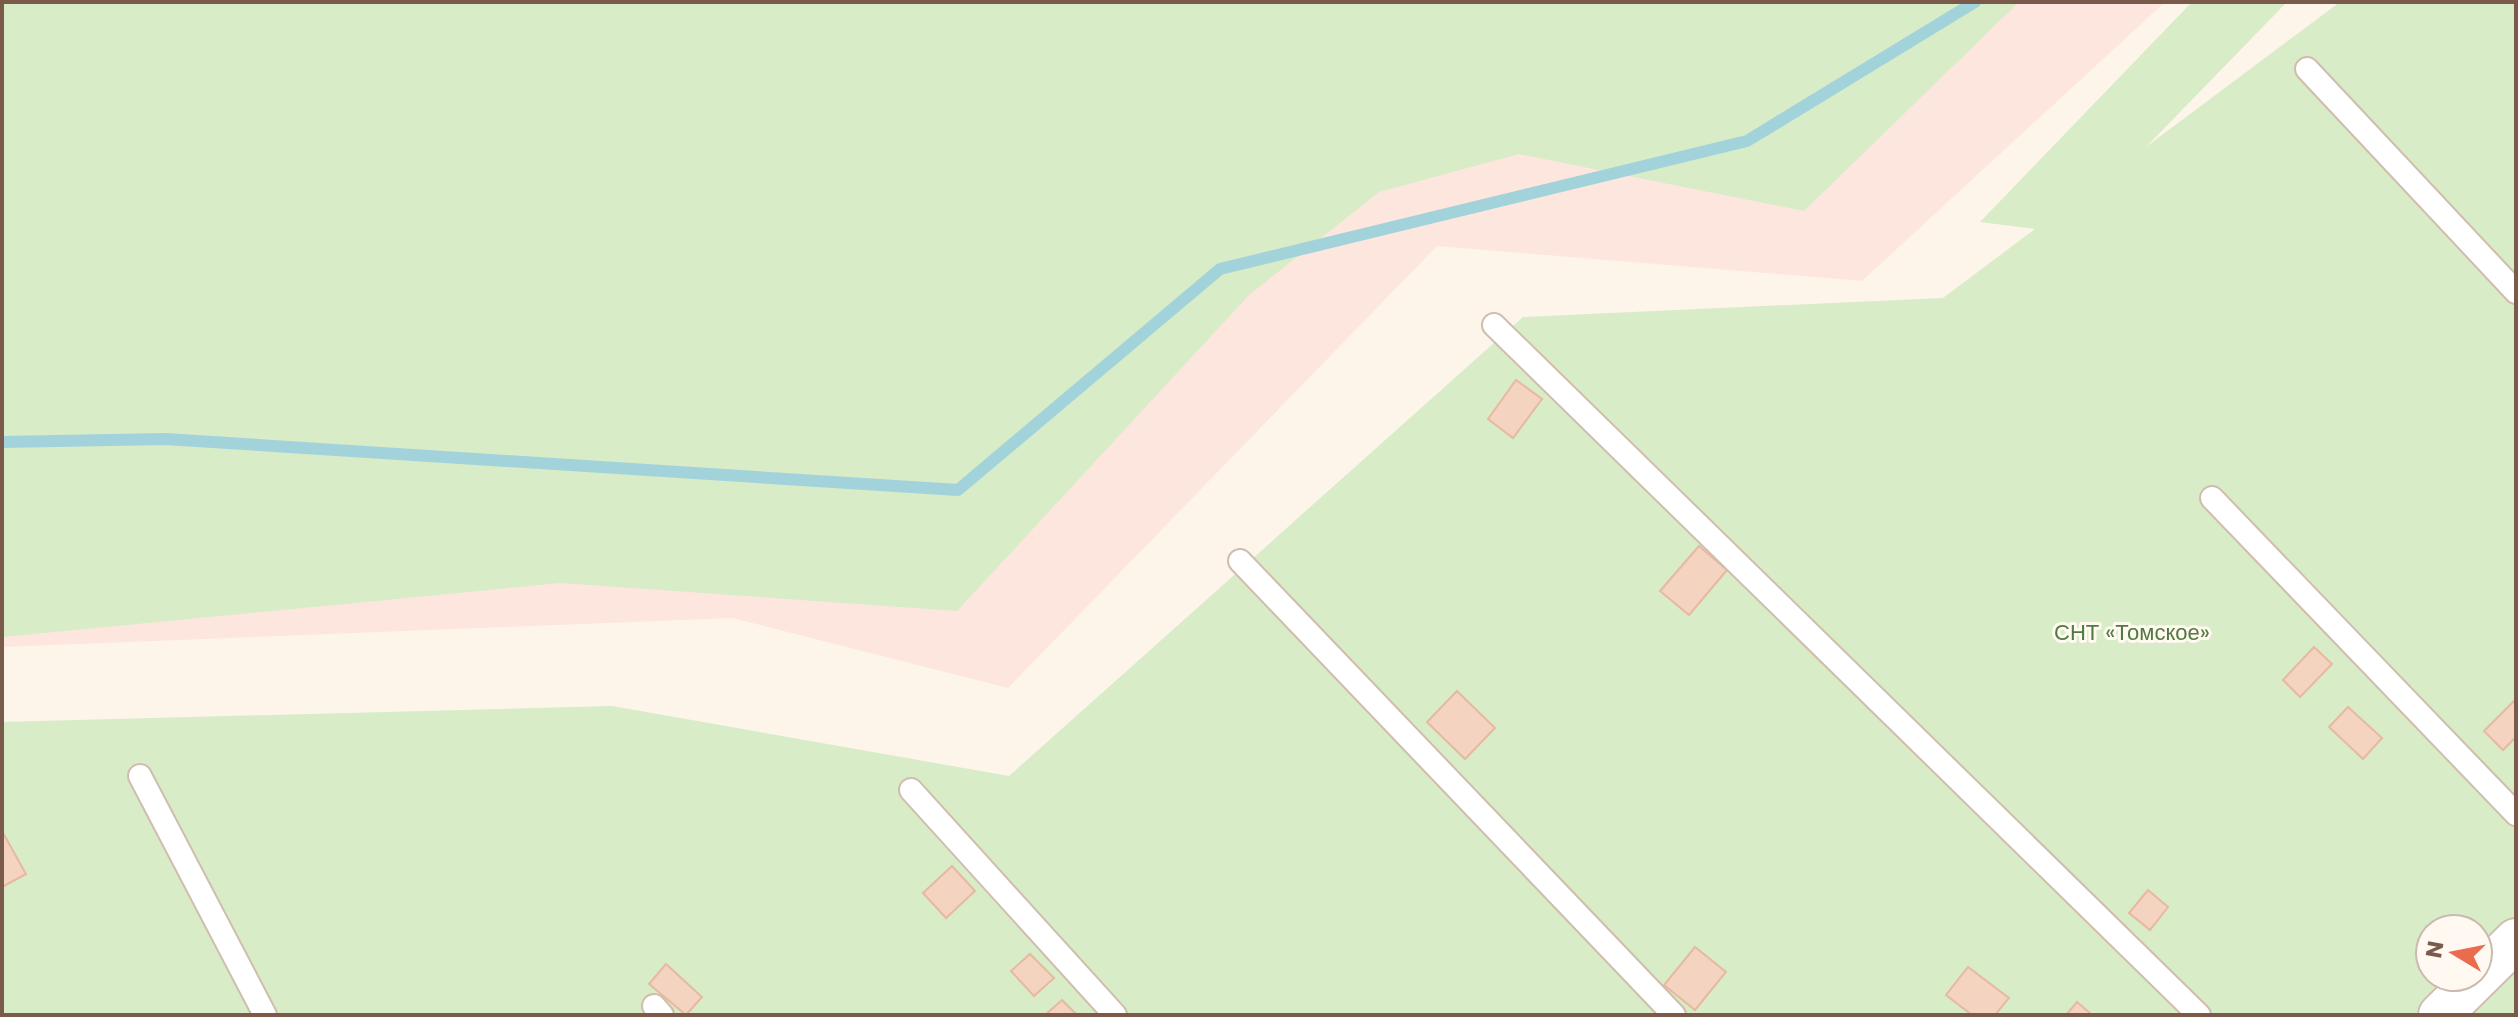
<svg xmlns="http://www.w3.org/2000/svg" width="2518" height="1017" viewBox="0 0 2518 1017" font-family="Poppins,sans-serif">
	<rect width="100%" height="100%" fill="#fdf5ea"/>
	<polygon fill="#fde6de" points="2,2 2165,2 1862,281 1437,246 1008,688 733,618 2,647"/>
	<g fill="#d7ecc7" fill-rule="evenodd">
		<polygon points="2,2 2019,2 1804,211 1519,154 1379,192 1249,295 957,611 561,583 2,637"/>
		<path d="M2192 2H2287L2146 147 2340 2H2516V1015H2V722L612 706 1009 776 1523 317 1943 298 2035 229 1980 222ZM2430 929H2478V977H2430Z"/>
	</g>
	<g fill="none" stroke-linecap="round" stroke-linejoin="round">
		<polyline stroke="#a3d3da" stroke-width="12" points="2,442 165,439 958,490 1220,269 1747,141 1975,2"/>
	</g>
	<g fill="#f4d3c0" stroke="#e7b9a0" stroke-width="2">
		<polygon points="1516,380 1542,399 1513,438 1488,419"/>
		<polygon points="1699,546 1727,570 1689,615 1660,591"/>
		<polygon points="2314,647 2332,664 2300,697 2283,680"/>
		<polygon points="1457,691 1495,728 1465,759 1427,722"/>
		<polygon points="2516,699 2516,737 2503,750 2484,731"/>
		<polygon points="2348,707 2382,738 2363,759 2329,727"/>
		<polygon points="2,831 26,874 2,887"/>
		<polygon points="952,866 975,891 946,918 923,893"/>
		<polygon points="2148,890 2168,907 2150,930 2129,913"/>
		<polygon points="1695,947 1726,972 1695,1010 1664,985"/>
		<polygon points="1030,954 1054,978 1034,996 1011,971"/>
		<polygon points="666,964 702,997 686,1015 649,984"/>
		<polygon points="1968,967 2009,998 1995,1015 1972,1015 1946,995"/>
		<polygon points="1062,1000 1077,1015 1045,1015"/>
		<polygon points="2077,1002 2091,1014 2090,1015 2066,1015"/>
	</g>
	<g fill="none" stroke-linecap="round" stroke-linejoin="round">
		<defs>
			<g id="lane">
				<polyline points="2307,69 2516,292"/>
				<polyline points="1494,325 2199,1015"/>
				<polyline points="2212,498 2516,814"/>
				<polyline points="1240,561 1674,1015"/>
				<polyline points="140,776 265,1015"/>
				<polyline points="911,790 1115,1015"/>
				<polyline points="654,1006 662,1015"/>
			</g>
			<polyline id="street" points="2440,1015 2516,940"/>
		</defs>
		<use href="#lane" stroke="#d1bdae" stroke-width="26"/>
		<use href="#street" stroke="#d1bdae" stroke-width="46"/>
		<use href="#lane" stroke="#fff" stroke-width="22"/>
		<use href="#street" stroke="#fff" stroke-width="42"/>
	</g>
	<g text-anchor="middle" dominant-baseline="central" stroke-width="6" stroke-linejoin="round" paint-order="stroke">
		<g font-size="22" fill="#527a40" stroke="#fff9f1">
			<text x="2132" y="632">СНТ «Томское»</text>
		</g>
	</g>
	<rect width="2518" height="1017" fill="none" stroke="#7a5b4b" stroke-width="8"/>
	<g transform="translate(2454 953) rotate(280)"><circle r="38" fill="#fff9f1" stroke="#cabaaf" stroke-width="2"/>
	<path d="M0-6L14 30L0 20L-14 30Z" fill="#ea6b4d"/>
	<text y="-12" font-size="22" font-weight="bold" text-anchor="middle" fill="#7a5b4b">N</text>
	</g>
</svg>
